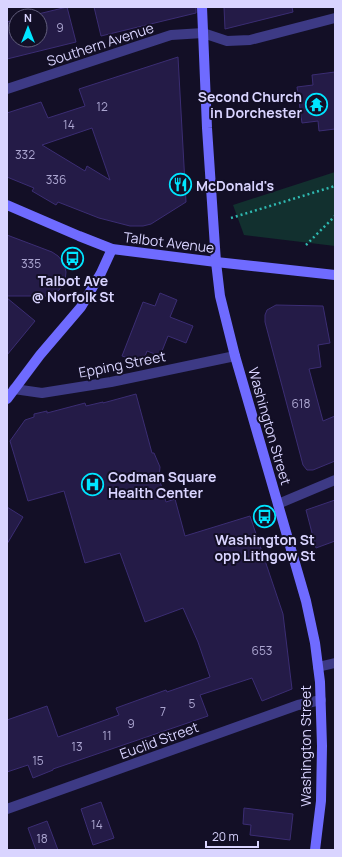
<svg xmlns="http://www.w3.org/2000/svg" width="342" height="857" viewBox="0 0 342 857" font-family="Manrope,sans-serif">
	<rect width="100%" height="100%" fill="#130f26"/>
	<polygon fill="#12302f" points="335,172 335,246 244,235 233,205"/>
	<g fill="#241b47" stroke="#3b2d73" fill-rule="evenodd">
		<polygon points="67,7 76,42 7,59 7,22 16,19 16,40 40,40 40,16 30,16"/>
		<polygon points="94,7 196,7 196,13 101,36"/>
		<polygon points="224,7 292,7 293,12 225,29"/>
		<path d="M178 57 186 202 151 224 143 226H130L99 218 58 202 56 205 32 191 34 188 7 177V113L41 102 48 118 85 106 79 89ZM92 128 110 180 87 166 85 171 42 145Z"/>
		<polygon points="335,72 335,129 319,131 318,121 302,123 297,87 313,85 312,75"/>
		<polygon points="7,235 52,252 58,256 64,263 66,272 65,282 59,290 53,294 47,296 7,296"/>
		<polygon points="160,293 177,300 170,317 193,326 186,343 168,336 160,356 147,351 144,359 136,361 122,356 143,302 155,306"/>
		<polygon points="7,298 35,321 7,355"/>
		<polygon points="276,305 323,306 330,343 318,345 321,367 309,369 323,421 335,416 335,461 313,470 307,470 303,465 265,322 265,315 267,310"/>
		<polygon points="136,394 152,453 154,453 160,467 159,478 166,502 175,499 185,536 250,516 283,614 292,689 262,701 252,678 200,695 208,716 53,769 53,770 33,778 28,765 7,772 7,720 47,706 58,737 119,715 116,708 166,690 167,692 210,677 198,642 183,608 145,622 120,553 85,563 64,491 28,501 10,441 25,420 34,417 34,414 47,411 47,413 85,403 86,406 103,402 103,403"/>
		<polygon points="335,500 335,541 316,548 306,510"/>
		<polygon points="7,507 23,517 7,544"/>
		<polygon points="101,802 114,838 93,845 81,809"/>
		<polygon points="244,808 293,814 290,840 250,835 251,825 243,824"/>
		<polygon points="47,821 58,850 36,850 28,828"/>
	</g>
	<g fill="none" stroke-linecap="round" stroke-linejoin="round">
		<g stroke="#2fb8b0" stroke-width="2.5" stroke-dasharray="2 3" stroke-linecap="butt">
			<polyline points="231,218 335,186"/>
			<polyline points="306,245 335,216"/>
		</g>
		<g stroke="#3d3a85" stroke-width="10">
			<polyline points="7,89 171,35 203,33 227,41 250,40 335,18"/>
			<polyline points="14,389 42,393 111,382 235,356"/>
			<polyline points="278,504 335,480"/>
			<polyline points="318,667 335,663"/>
			<polyline points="7,809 298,705 321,700"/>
		</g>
		<g stroke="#6f6bff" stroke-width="10">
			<polyline points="202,7 207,128 216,262 220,296 235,356 306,601 315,643 320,682 322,746 321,801 315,850"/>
			<polyline points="7,205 79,236 112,249 216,262 335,275"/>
			<polyline points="7,399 40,355 81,307 101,273 112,249"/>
		</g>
	</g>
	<defs>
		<symbol id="temple-ring" viewBox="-11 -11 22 22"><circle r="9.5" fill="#130f26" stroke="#00e5ff" stroke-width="1.5"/><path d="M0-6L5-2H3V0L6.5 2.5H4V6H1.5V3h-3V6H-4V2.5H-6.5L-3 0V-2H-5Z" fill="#00e5ff"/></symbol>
		<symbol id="restaurant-ring" viewBox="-11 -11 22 22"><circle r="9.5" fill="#130f26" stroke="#00e5ff" stroke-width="1.5"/><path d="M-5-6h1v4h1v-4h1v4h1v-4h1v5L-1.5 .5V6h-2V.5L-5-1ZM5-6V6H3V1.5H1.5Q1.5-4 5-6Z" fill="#00e5ff"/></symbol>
		<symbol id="bus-ring" viewBox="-11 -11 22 22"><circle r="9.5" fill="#130f26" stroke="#00e5ff" stroke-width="1.5"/><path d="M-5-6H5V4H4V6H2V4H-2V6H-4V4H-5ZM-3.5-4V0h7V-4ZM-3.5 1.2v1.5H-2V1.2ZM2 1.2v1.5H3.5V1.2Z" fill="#00e5ff"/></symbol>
		<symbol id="hospital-ring" viewBox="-11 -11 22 22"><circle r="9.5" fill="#130f26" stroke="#00e5ff" stroke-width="1.5"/><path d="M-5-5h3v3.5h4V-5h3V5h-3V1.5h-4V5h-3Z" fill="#00e5ff"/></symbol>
	</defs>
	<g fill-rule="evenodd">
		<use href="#temple-ring" x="304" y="92" width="25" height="25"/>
		<use href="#restaurant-ring" x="168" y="172" width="25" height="25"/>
		<use href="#bus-ring" x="60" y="246" width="25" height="25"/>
		<use href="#hospital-ring" x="80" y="472" width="25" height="25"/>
		<use href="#bus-ring" x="252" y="504" width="25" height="25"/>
	</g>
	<g text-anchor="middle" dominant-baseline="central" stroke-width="4" stroke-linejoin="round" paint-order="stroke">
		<g font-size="12" fill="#aca6d1">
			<text x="60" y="27">9</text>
			<text x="102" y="106">12</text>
			<text x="69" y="124">14</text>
			<text x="25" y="154">332</text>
			<text x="56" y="179">336</text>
			<text x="31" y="263">335</text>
			<text x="301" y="403">618</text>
			<text x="262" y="650">653</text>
			<text x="192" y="703">5</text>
			<text x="163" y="711">7</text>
			<text x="131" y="723">9</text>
			<text x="107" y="735">11</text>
			<text x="77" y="746">13</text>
			<text x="38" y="760">15</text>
			<text x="97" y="824">14</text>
			<text x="42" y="838">18</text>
		</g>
		<g font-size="14" fill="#d9d4ff" stroke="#130f26">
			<text transform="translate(100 44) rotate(-18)">Southern Avenue</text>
			<text transform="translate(169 242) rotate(7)">Talbot Avenue</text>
			<text transform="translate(122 364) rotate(-11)">Epping Street</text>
			<text transform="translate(270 426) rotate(74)">Washington Street</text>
			<text transform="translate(159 740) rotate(-20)">Euclid Street</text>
			<text transform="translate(305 746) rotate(-90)">Washington Street</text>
		</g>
		<g font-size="14" font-weight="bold" fill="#d9d4ff" stroke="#130f26" text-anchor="start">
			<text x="302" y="96" text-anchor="end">Second Church<tspan x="302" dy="16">in Dorchester</tspan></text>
			<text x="196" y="185">McDonald's</text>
			<text x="73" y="280" text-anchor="middle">Talbot Ave<tspan x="73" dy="16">@ Norfolk St</tspan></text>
			<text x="108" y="476">Codman Square<tspan x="108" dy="16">Health Center</tspan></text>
			<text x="265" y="539" text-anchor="middle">Washington St<tspan x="265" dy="16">opp Lithgow St</tspan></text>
		</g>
	</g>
	<rect width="342" height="857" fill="none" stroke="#d9d4ff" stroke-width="16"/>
	<g transform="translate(28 28)"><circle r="19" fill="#130f26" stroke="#625e7d"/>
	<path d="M0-3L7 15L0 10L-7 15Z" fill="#00e5ff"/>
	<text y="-6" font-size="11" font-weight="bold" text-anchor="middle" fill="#d9d4ff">N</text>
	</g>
	<path d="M206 841v6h52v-6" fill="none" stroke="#d9d4ff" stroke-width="2"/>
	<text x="212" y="841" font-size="12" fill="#d9d4ff" stroke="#130f26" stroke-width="3" paint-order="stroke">20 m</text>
</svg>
